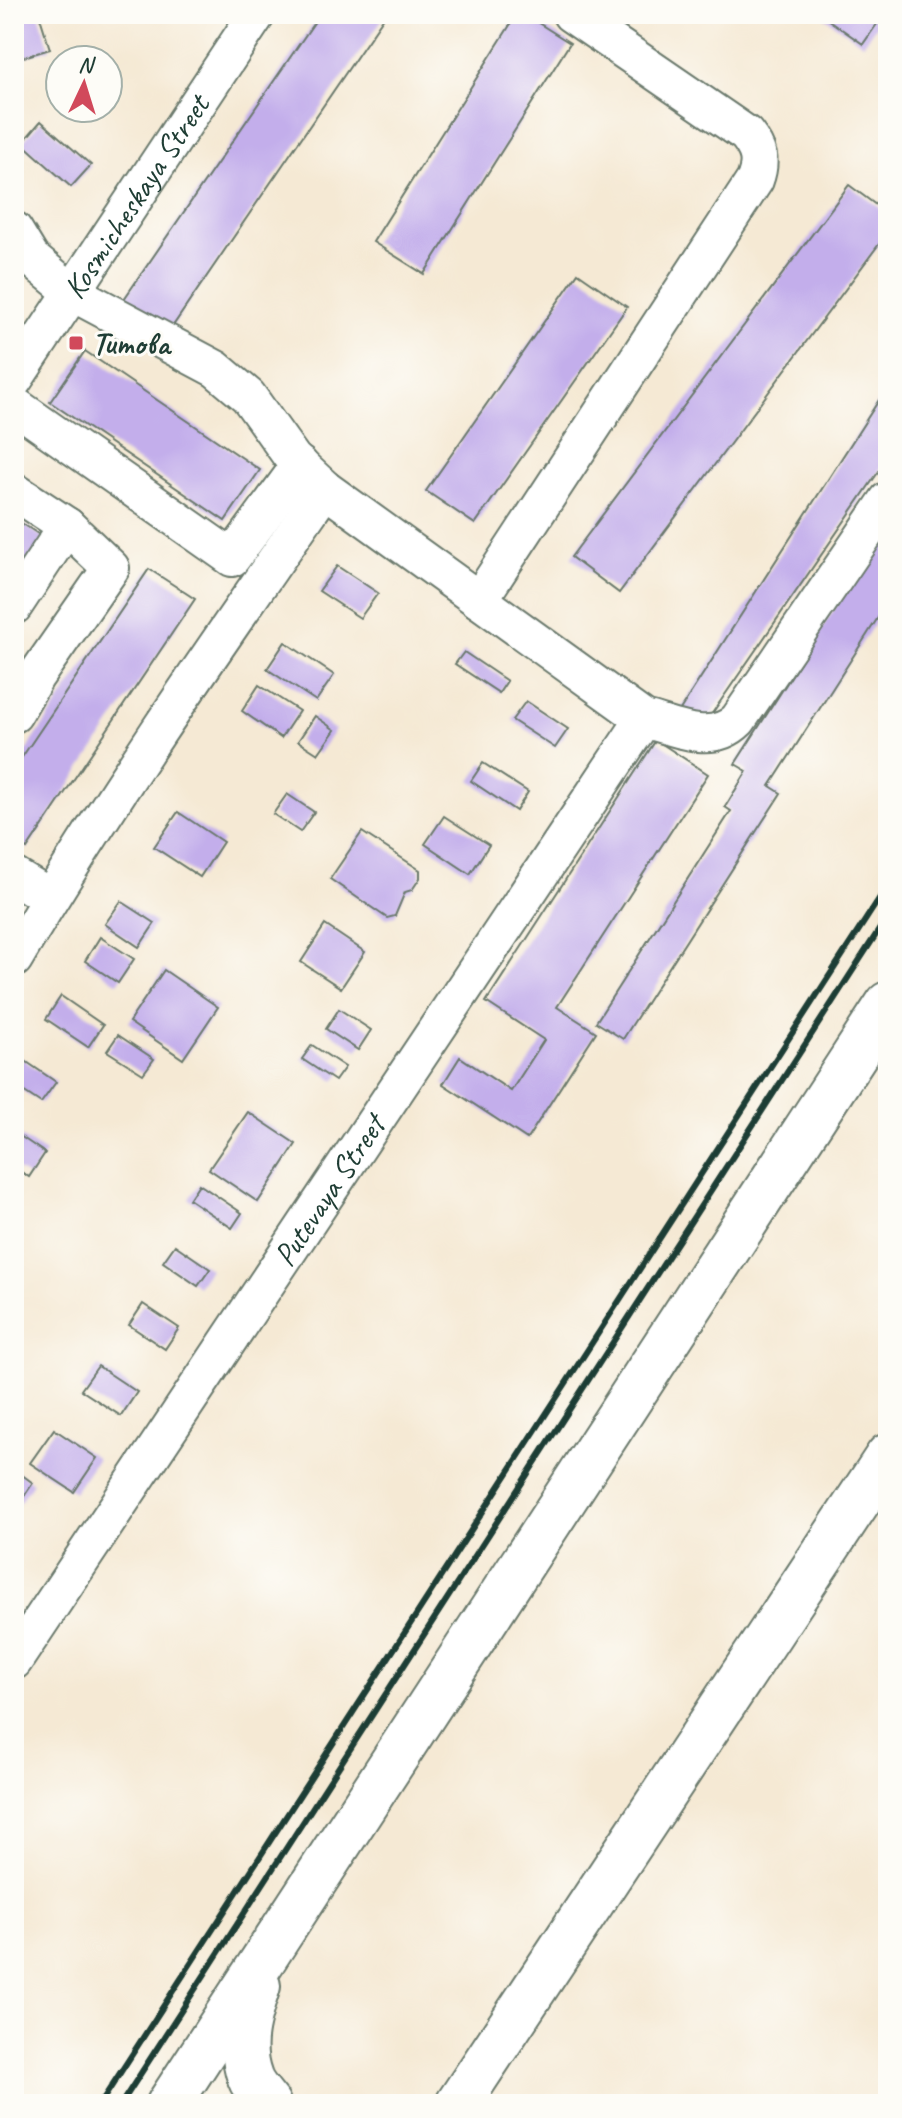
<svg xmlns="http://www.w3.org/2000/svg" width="902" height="2118" viewBox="0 0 902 2118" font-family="Caveat,sans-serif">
	<rect width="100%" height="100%" fill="#fdfcf7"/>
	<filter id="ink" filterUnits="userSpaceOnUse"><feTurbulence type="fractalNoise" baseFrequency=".0125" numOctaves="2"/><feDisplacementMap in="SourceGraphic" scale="16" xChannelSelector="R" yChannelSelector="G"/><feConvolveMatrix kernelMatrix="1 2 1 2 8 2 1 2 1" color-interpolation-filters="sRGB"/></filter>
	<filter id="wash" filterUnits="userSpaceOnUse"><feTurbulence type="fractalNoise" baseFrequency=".006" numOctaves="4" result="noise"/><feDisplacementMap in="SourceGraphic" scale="32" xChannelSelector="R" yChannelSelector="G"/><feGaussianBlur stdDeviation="1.8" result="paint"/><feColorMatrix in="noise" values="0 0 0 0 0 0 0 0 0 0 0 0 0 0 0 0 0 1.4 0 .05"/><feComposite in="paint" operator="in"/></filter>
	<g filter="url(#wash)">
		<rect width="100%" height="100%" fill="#f5e9d4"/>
		<g id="blocks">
			<g fill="#c3aeeb">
				<polygon points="14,14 39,14 50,49 14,60"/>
				<polygon points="320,14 386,14 168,333 122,302"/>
				<polygon points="517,14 524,14 570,43 424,274 373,242"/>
				<polygon points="820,14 884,14 863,44"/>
				<polygon points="41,121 91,165 71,187 22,143"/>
				<polygon points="849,185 888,214 888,232 619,593 571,557"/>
				<polygon points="578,273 627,307 475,524 426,491"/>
				<polygon points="85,351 260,470 225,521 50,402"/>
				<polygon points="888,386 888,458 702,728 678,713"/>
				<polygon points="14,518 44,538 14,584"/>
				<polygon points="888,525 888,602 770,786 781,793 623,1039 596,1022 731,811 725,807 747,771 735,764"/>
				<polygon points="337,566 378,593 360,618 319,591"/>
				<polygon points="149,569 195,599 27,849 14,840 14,769"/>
				<polygon points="285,642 334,675 316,701 267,669"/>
				<polygon points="464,652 507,681 499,693 455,664"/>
				<polygon points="259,685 299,711 281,738 242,711"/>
				<polygon points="526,701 568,729 555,748 512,720"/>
				<polygon points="315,716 335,730 318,754 298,741"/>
				<polygon points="656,740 708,774 557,1007 596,1032 527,1139 443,1084 460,1057 511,1091 544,1040 486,1002"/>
				<polygon points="483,763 528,792 516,811 471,781"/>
				<polygon points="287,794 314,812 300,832 273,814"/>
				<polygon points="178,812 223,842 200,877 154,847"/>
				<polygon points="444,816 489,845 470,874 425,844"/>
				<polygon points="362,832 420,870 420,878 412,890 405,892 395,916 387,918 330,879"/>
				<polygon points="121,901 155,923 139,947 105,924"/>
				<polygon points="325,925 365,952 341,988 301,962"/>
				<polygon points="100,937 134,959 118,983 85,961"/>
				<polygon points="164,970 218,1007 183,1059 129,1022"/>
				<polygon points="61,996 103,1025 88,1047 46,1019"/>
				<polygon points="339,1009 371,1030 358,1050 326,1029"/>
				<polygon points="118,1035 154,1059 143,1074 107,1051"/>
				<polygon points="312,1045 345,1067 335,1081 302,1059"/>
				<polygon points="21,1058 56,1082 41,1103 14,1085 14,1068"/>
				<polygon points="248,1112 296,1144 258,1202 209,1169"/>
				<polygon points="14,1132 45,1153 29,1177 14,1167"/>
				<polygon points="199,1184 242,1213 232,1228 189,1199"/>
				<polygon points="175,1245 210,1269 198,1286 163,1262"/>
				<polygon points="143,1304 179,1328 165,1349 129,1325"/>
				<polygon points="98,1366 137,1392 121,1416 81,1390"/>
				<polygon points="54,1429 97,1458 74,1492 30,1463"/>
				<polygon points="14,1469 33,1483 14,1511"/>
			</g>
		</g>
	</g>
	<g filter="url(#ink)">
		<use href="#blocks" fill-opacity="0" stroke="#6a796c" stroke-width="2"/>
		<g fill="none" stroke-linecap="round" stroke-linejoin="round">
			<defs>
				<g id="minor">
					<path d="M14 230 31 258 73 293 216 369 248 396 293 459 325 489 644 719C675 727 712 746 738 720L888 500"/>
					<path id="s1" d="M14 380 257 14"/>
					<polyline points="14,405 232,558 300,465"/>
					<polyline points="14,491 67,526 111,568 36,676 14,714"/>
					<path d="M479 600 755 180C762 161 759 150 746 134L571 14"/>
					<polyline points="14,606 67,526"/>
					<polyline points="14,876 50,898"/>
					<path d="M14 959C110 797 218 643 325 489"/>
					<path id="s2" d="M14 1661 644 719"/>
				</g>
				<g id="major">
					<path d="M258 1986C248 2016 238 2046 250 2078 253 2087 262 2096 268 2104"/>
					<polyline points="169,2104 888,1004"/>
					<polyline points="458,2104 888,1456"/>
				</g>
			</defs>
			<use href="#minor" stroke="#6a796c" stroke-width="40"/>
			<use href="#major" stroke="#6a796c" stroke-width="48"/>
			<use href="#minor" stroke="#fff" stroke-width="36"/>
			<use href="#major" stroke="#fff" stroke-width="44"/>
			<g stroke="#1f3d34" stroke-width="6">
				<polyline points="100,2104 888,885"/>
				<polyline points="121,2104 888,916"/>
			</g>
		</g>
	</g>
	<rect fill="#d1495b" stroke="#fdfcf7" stroke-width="3" x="68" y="335" width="16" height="16" rx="4"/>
	<g text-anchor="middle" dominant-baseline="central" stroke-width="6" stroke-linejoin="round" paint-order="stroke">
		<g font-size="32" fill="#1f3d34" stroke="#fdfcf7">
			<text stroke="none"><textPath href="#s1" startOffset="220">Kosmicheskaya Street</textPath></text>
			<text stroke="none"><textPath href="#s2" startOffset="566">Putevaya Street</textPath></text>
		</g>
		<g font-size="32" font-weight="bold" fill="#1f3d34" stroke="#fdfcf7" text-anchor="start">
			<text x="92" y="343">Титова</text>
		</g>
	</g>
	<rect width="902" height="2118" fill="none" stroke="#fdfcf7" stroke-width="48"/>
	<g transform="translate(84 84) rotate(4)"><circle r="38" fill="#fdfcf7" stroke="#a4b0a9" stroke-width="2"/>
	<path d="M0-6L14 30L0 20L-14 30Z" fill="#d1495b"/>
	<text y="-12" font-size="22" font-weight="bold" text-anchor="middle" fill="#1f3d34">N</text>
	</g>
</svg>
